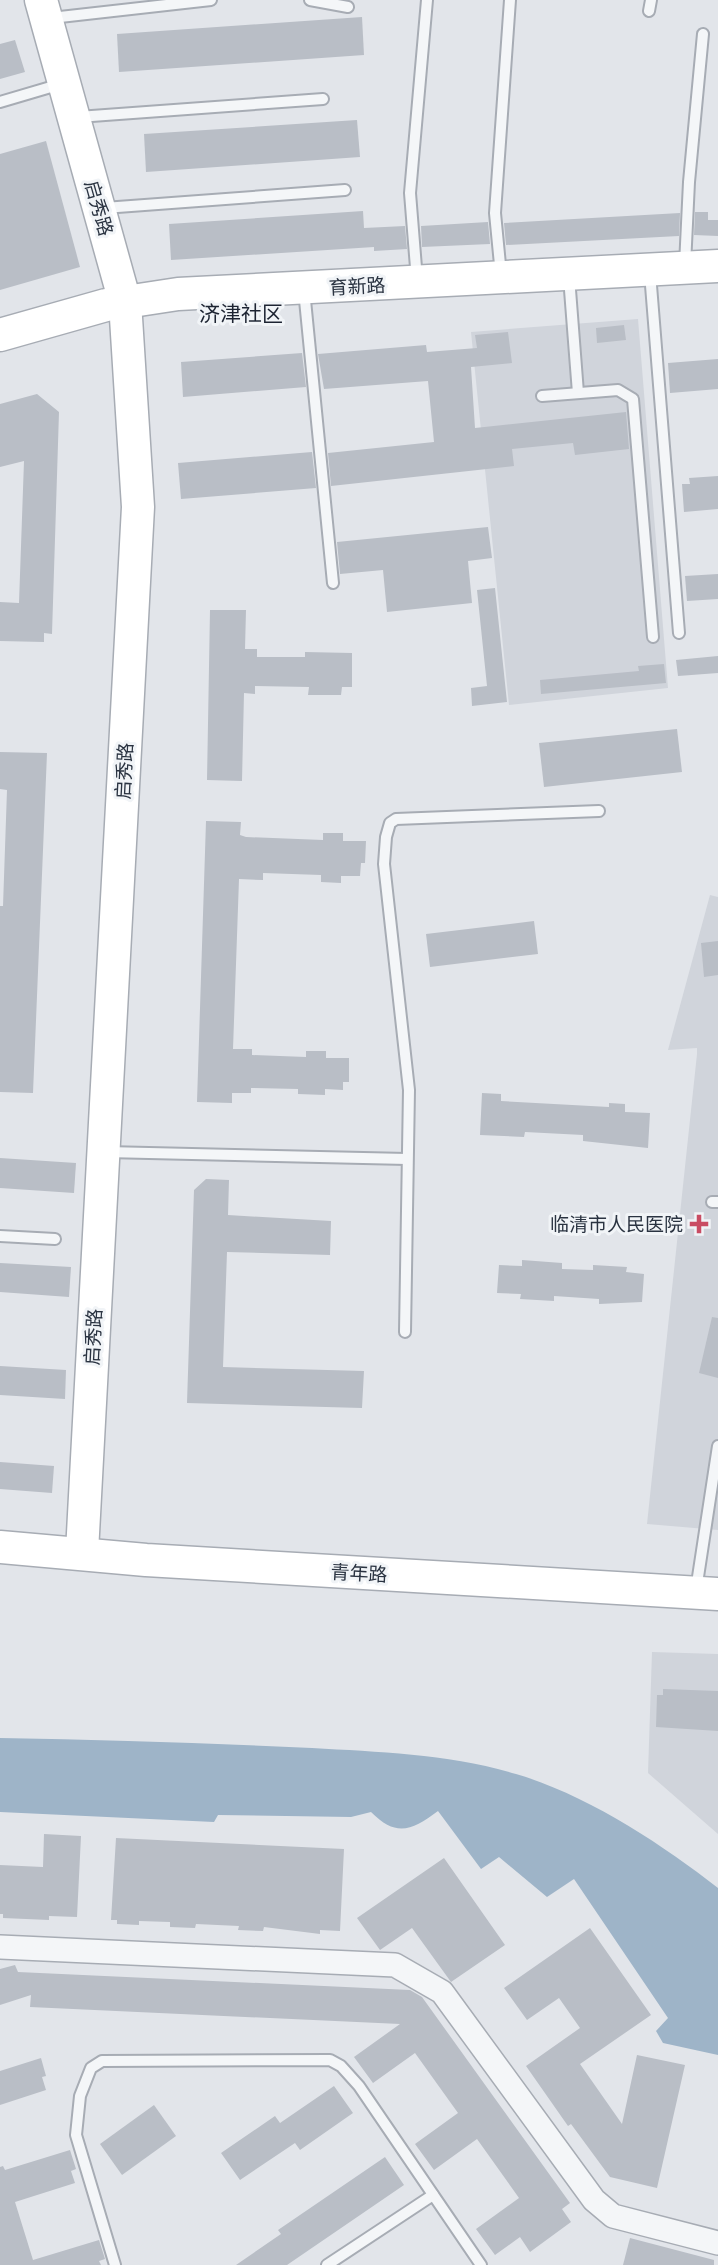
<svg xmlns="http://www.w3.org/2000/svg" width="718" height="2265" viewBox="0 0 718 2265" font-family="'IBM Plex Sans','Noto Sans SC',sans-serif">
	<rect width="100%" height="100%" fill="#e2e5ea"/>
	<g fill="#d0d4db">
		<polygon points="638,319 668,688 509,705 471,332"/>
		<polygon points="710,895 718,897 718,1530 647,1524 697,1054 697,1048 668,1050"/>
		<polygon points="652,1652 718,1654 718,1834 648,1773"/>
	</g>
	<path fill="#9eb4c8" d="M0 1738C104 1740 208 1743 312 1748 380 1752 450 1754 516 1774 585 1794 662 1844 718 1888V2055L663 2043 656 2031 668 2018 574 1879 547 1897 499 1857 481 1869 438 1811C412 1830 397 1838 371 1812L351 1817 218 1815 214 1822 0 1812Z"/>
	<g fill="#b9bec6">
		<polygon points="362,17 364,55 119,72 117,34"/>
		<polygon points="15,40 25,72 0,79 0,44"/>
		<polygon points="357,120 360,157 146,172 144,134"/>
		<polygon points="46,141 80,267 0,290 0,154"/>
		<polygon points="363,211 364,228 405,226 407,249 374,251 374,247 171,260 169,224"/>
		<polygon points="695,212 708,212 708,220 718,220 718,236 694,235"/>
		<polygon points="680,213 679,236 506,245 504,223"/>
		<polygon points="488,222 490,244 422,247 421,226"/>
		<polygon points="624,325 626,340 597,343 596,328"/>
		<polygon points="508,332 512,363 471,367 475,428 626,412 629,449 575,455 573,443 512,449 514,466 331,486 328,453 434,442 428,381 324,389 318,354 426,345 427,352 477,348 475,335"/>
		<polygon points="302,353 306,387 183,397 181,362"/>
		<polygon points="718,359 718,389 670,393 668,363"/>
		<polygon points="37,394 59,412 52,634 44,633 44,642 0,641 0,602 19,603 24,461 0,467 0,404"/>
		<polygon points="312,452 316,488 181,499 178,463"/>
		<polygon points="718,476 718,509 684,512 682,484 690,484 689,478"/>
		<polygon points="488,527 492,558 468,561 472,603 387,612 383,570 340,574 337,542"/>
		<polygon points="718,574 718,599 687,601 685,576"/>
		<polygon points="495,588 507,702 472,706 471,688 487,686 477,590"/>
		<polygon points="210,610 246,610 245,649 257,649 257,657 305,657 305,652 352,653 352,687 342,687 341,695 308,695 309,687 255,686 255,694 244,693 242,781 207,780"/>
		<polygon points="718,656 718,673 678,676 676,660"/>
		<polygon points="664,664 666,683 541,694 540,680 639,671 638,666"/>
		<polygon points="677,729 682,772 544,787 539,743"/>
		<polygon points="0,752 47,753 33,1093 0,1092 0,906 3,906 7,790 0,789"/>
		<polygon points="206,821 241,822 240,835 246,837 323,840 323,833 343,833 343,841 366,841 365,863 361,863 360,876 341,876 341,883 321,882 321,875 263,873 263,880 239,879 233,1049 252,1049 252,1055 306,1057 306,1051 326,1051 326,1058 349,1058 349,1082 343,1082 343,1090 325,1089 325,1095 298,1094 298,1089 251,1088 251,1093 232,1093 232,1103 197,1102"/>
		<polygon points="534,921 538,954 430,967 426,934"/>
		<polygon points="718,941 718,975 704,977 701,943"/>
		<polygon points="482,1093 501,1094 501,1101 609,1107 609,1103 625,1104 625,1112 650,1113 648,1148 583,1141 583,1135 525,1132 524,1137 480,1135"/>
		<polygon points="0,1158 76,1163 74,1193 0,1188"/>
		<polygon points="206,1179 229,1180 228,1215 331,1221 330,1255 227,1252 223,1367 364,1371 362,1408 187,1403 194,1190"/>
		<polygon points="522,1260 562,1263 562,1269 593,1270 593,1265 627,1267 626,1272 644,1274 642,1302 599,1304 599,1299 554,1296 554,1301 520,1299 521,1294 497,1293 499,1265 522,1266"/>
		<polygon points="0,1263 71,1267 69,1297 0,1292"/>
		<polygon points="712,1317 718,1318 718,1378 699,1373"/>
		<polygon points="0,1366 66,1370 65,1399 0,1395"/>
		<polygon points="0,1462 54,1466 52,1493 0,1489"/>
		<polygon points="663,1689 718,1691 718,1731 656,1727 657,1695 663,1695"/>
		<polygon points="44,1834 81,1836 77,1917 49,1916 49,1920 3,1918 3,1914 0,1914 0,1865 43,1867"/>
		<polygon points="116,1838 344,1849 340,1931 320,1930 320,1934 264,1927 263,1931 238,1930 239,1926 196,1924 195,1928 170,1927 170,1922 139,1921 139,1925 117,1924 117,1920 111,1920"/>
		<polygon points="444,1858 505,1945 451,1982 412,1928 380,1950 357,1918"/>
		<polygon points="590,1928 651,2015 580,2064 622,2124 637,2055 685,2065 657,2188 610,2177 571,2124 568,2126 526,2066 580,2028 559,1998 527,2020 504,1988"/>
		<polygon points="15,1965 18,1972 410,1990 422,1997 570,2203 562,2209 571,2222 530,2252 520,2237 495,2255 476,2229 519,2198 477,2139 434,2170 415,2144 458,2113 415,2053 373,2083 354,2057 400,2024 30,2007 31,1995 0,2005 0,1969"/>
		<polygon points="41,2058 46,2076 42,2077 46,2090 0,2105 0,2071"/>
		<polygon points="334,2086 353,2113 300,2150 295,2143 240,2180 221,2153 275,2116 280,2123"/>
		<polygon points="154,2105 176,2136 122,2175 100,2144"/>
		<polygon points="70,2150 76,2169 71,2171 75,2183 15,2202 33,2260 99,2240 105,2259 99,2261 101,2265 0,2265 0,2167 3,2166 5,2170"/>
		<polygon points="385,2157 404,2185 287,2265 236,2265 281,2234 278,2230"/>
		<polygon points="630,2238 714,2260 714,2265 623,2265"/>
	</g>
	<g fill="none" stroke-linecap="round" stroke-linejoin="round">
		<defs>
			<g id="lane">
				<polyline points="310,0 348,7"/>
				<polyline points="649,11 651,0"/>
				<polyline points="51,18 211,0"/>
				<polyline points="0,102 61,84"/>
				<polyline points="78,117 323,99"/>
				<polyline points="104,208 345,190"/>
				<polyline points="685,265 689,182 703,34"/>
				<polyline points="650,273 679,633"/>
				<polyline points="501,275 495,213 510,0"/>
				<polyline points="569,277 578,393"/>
				<polyline points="417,280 410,193 427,0"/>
				<polyline points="304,290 333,583"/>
				<polyline points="542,396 618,390 633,399 653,637"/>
				<polyline points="106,1152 407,1159"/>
				<polyline points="712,1202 718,1202"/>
				<polyline points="0,1236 55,1239"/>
				<polyline points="405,1332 409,1090 384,864 386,837 390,823 396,819 599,811"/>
				<polyline points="696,1590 718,1446"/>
				<polyline points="115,2265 76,2135 80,2096 91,2068 102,2061 330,2060 341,2066 359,2086 481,2265"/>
				<polyline points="327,2265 433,2195"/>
			</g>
			<polyline id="street" points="0,1947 395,1965 442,1992 594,2200 613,2216 718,2243"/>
			<g id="secondary">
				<polyline points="41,0 125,302 138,507 82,1552"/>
				<polyline points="0,335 106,305 178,294 718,266"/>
				<polyline points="0,1547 146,1560 718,1594"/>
			</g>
		</defs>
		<use href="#lane" stroke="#a7acb4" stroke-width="14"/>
		<use href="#street" stroke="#a7acb4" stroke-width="26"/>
		<use href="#secondary" stroke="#a7acb4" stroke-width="35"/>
		<use href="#lane" stroke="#f4f6f8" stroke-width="10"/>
		<use href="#street" stroke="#f4f6f8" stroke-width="23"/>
		<use href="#secondary" stroke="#fff" stroke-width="32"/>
	</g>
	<path fill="#c94c63" stroke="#f1f4f7" stroke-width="2.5" d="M695.5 1213.5h7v7h7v7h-7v7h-7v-7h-7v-7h7z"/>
	<g text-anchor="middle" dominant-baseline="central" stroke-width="6" stroke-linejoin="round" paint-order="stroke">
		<g font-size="19" fill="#2a3341" stroke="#f1f4f7">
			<text transform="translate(99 208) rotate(74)">启秀路</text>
			<text transform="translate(357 286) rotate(-3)">育新路</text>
			<text transform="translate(124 771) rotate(-87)">启秀路</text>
			<text transform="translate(93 1337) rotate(-87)">启秀路</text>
			<text transform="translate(359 1573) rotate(3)">青年路</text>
		</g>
		<g font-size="19" fill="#2a3341" stroke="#f1f4f7" text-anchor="end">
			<text x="683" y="1224">临清市人民医院</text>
		</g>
		<g font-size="21" fill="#1d2432" stroke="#f1f4f7">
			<text x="241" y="313">济津社区</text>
		</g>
	</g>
</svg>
